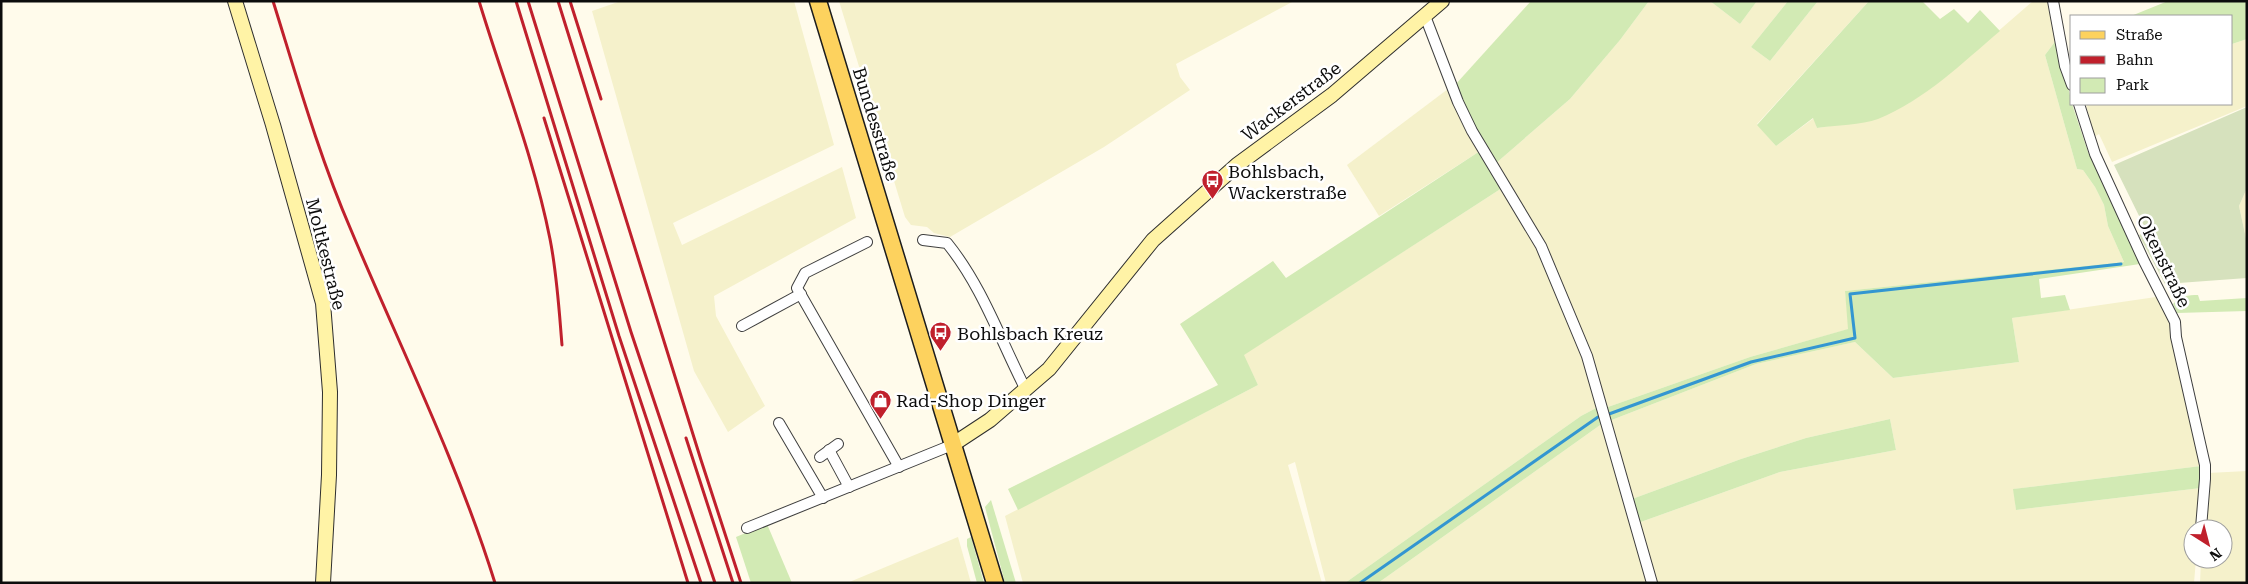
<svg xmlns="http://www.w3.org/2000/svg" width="2248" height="584" viewBox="0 0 2248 584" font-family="'Roboto Serif',serif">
	<rect width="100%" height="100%" fill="#fffbeb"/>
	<g fill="#f5f1cb">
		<polygon points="621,1 794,1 834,145 673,223 682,245 842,167 856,218 714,296 716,316 765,406 728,432 694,371 592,11"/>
		<polygon points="839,1 1294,1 1176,64 1180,77 1190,90 1104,147 950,237 934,233 927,227 911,225 905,217"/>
		<polygon points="1649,1 1710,1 1740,24 1757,1 1788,1 1751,47 1770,61 1818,1 1869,1 1757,124 1776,146 1814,118 1817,128 1876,119 1909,103 1943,79 2033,1 2047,1 2057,39 2045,55 2077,169 2083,170 2095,187 2104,205 2108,226 2124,262 1845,291 1849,329 1750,357 1605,408 1579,325 1495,164 1570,99 1620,40"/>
		<polygon points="2247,39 2247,106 2112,162 2099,134 2094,137 2086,104 2232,104 2232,44"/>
		<polygon points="1448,89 1480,151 1379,216 1347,165"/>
		<polygon points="1502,188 1529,233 1553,281 1586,367 1598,407 1581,416 1345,583 1326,583 1295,462 1288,465 1322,583 1023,583 1005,516 1258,385 1243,355"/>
		<polygon points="2247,188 2247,243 2239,206"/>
		<polygon points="2156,297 2169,318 2201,466 2014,489 2016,510 2201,488 2198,529 2193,529 2193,559 2196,559 2194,583 1654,583 1638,523 1780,472 1896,450 1890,419 1806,438 1741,459 1632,499 1609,421 1756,364 1855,342 1893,378 2019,362 2012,318"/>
		<polygon points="1603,423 1648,583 1378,583"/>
		<polygon points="2247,471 2247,583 2200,583 2201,559 2223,559 2223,529 2204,529 2208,473"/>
		<polygon points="958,537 971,583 847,583"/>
	</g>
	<g fill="#d2eab4">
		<polygon points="1531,1 1649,1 1620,40 1570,99 1495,164 1477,133 1455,85"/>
		<polygon points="1710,1 1757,1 1740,24"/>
		<polygon points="1788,1 1818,1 1770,61 1751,47"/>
		<path d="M1869 1H1922L1940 19 1954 9 1968 23 1980 10 2000 31C1962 63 1925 100 1878 119 1862 125 1835 125 1817 128L1813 118 1776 146 1757 125Z"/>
		<polygon points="2168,1 2247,1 2247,39 2232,44 2232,16 2131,16"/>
		<polygon points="2057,39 2072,104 2088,152 2140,264 2039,279 2041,298 2065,295 2070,310 2012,318 2019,362 1893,378 1855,342 1756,364 1609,421 1605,408 1750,357 1848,329 1845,291 2124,262 2108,226 2104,205 2095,187 2083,170 2077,169 2045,55"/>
		<polygon points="1480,151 1502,188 1244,355 1258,385 1018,510 1008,489 1218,385 1180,324 1273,261 1286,278"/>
		<path d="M2198 295 2200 301 2247 298V311L2177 313 2173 304C2181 296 2188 295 2198 295Z"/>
		<polygon points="1598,407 1603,423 1378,583 1345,583 1581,416"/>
		<polygon points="1890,419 1896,450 1780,472 1638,523 1632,499 1741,459 1806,438"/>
		<polygon points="2201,466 2201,488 2016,510 2013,489"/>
		<polygon points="991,500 1016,583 1005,583 985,507"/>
		<polygon points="767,524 792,583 751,583 736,537"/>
		<polygon points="971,537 984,583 977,583 967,546 967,539"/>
	</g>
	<polygon fill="#d6e1bd" points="2247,107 2247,188 2239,206 2247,243 2247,278 2165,284 2139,235 2147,232 2114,165"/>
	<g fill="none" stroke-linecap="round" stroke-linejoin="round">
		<g stroke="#3396d1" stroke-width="3">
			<polyline points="1609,414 1751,362 1855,338 1850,294 2121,264"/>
			<polyline points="1360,583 1598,417"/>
		</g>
		<defs>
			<g id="street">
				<polyline points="2053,1 2065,66 2072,85"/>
				<polyline points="1425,16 1458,102 1472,131 1541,246 1587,356 1652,583"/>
				<polyline points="2079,104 2095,154 2144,261 2175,322 2176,337 2205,465 2205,479 2201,528"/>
				<path d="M923 240 947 243C982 286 1000 339 1025 388"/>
				<polyline points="867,242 805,273 797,288 899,467"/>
				<polyline points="742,326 801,294"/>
				<polyline points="779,423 823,498"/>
				<polyline points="829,450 849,487"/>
				<polyline points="820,457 838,444"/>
				<polyline points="747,528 952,445"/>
			</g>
			<g id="secondary">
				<polyline points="235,1 273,125 323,303 330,392 329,475 323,583"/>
				<polyline points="952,445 990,420 1049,369 1153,240 1237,165 1332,95 1442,1"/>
			</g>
			<polyline id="primary" points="818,1 995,583"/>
		</defs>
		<use href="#street" stroke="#3f3f3f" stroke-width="12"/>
		<use href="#secondary" stroke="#2e2e2e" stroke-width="16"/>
		<use href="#primary" stroke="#1d1d1d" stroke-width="19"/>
		<use href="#street" stroke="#fff" stroke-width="10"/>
		<use href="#secondary" stroke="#fff3a6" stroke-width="14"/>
		<use href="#primary" stroke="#fdd25e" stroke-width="16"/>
		<g stroke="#c0202c" stroke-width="3">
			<path d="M273 1C297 78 319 156 351 230 400 347 457 461 495 583"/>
			<path d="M479 1C503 80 534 158 550 239 557 274 559 309 562 345"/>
			<polyline points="516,1 619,336 701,583"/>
			<polyline points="528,1 631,332 715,583"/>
			<polyline points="558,1 701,460 741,583"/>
			<polyline points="570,1 601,99"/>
			<polyline points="544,118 688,583"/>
			<polyline points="686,438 733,583"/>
		</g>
	</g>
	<defs>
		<symbol id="bus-pin" viewBox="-11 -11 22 30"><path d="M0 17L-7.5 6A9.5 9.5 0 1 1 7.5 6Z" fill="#c0202c" stroke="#fff"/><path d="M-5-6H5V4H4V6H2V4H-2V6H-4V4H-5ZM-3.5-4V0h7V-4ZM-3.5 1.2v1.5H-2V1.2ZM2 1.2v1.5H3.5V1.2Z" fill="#fff"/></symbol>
		<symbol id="shop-pin" viewBox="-11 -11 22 30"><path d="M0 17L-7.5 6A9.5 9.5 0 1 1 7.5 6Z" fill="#c0202c" stroke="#fff"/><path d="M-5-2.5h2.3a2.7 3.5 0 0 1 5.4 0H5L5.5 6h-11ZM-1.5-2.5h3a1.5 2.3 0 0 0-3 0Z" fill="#fff"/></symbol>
	</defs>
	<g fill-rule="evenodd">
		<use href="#bus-pin" x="1200" y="168" width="25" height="34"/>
		<use href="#bus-pin" x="928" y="320" width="25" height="34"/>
		<use href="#shop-pin" x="868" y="388" width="25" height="34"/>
	</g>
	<g text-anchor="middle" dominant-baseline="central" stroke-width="5" stroke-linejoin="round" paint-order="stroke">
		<g font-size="18" fill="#0c0c0c" stroke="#fff">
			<text transform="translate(1291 101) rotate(-37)">Wackerstraße</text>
			<text transform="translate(876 124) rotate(73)">Bundesstraße</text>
			<text transform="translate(326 254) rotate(76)">Moltkestraße</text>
			<text transform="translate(2164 261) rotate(64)">Okenstraße</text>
		</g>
		<g font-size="18" fill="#0c0c0c" stroke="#fff" text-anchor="start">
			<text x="1228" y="171">Bohlsbach,<tspan x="1228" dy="21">Wackerstraße</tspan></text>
			<text x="957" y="333">Bohlsbach Kreuz</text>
			<text x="896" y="400">Rad-Shop Dinger</text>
		</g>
	</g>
	<rect width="2248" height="584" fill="none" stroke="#0c0c0c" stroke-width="5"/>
	<rect x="2070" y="15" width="162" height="90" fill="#ffffff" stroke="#9e9e9e"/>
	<rect x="2080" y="31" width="25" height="8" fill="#fdd25e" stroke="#9e9e9e"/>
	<text x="2116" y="40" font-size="15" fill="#0c0c0c">Straße</text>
	<rect x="2080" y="56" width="25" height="8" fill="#c0202c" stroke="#9e9e9e"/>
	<text x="2116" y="65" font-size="15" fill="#0c0c0c">Bahn</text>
	<rect x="2080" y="78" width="25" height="15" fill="#d2eab4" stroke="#9e9e9e"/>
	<text x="2116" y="90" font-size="15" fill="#0c0c0c">Park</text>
	<g transform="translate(2208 544) rotate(144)"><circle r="24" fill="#ffffff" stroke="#9e9e9e"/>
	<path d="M0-4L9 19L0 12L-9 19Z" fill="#c0202c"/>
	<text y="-8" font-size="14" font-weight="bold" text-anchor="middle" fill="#0c0c0c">N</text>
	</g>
</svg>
